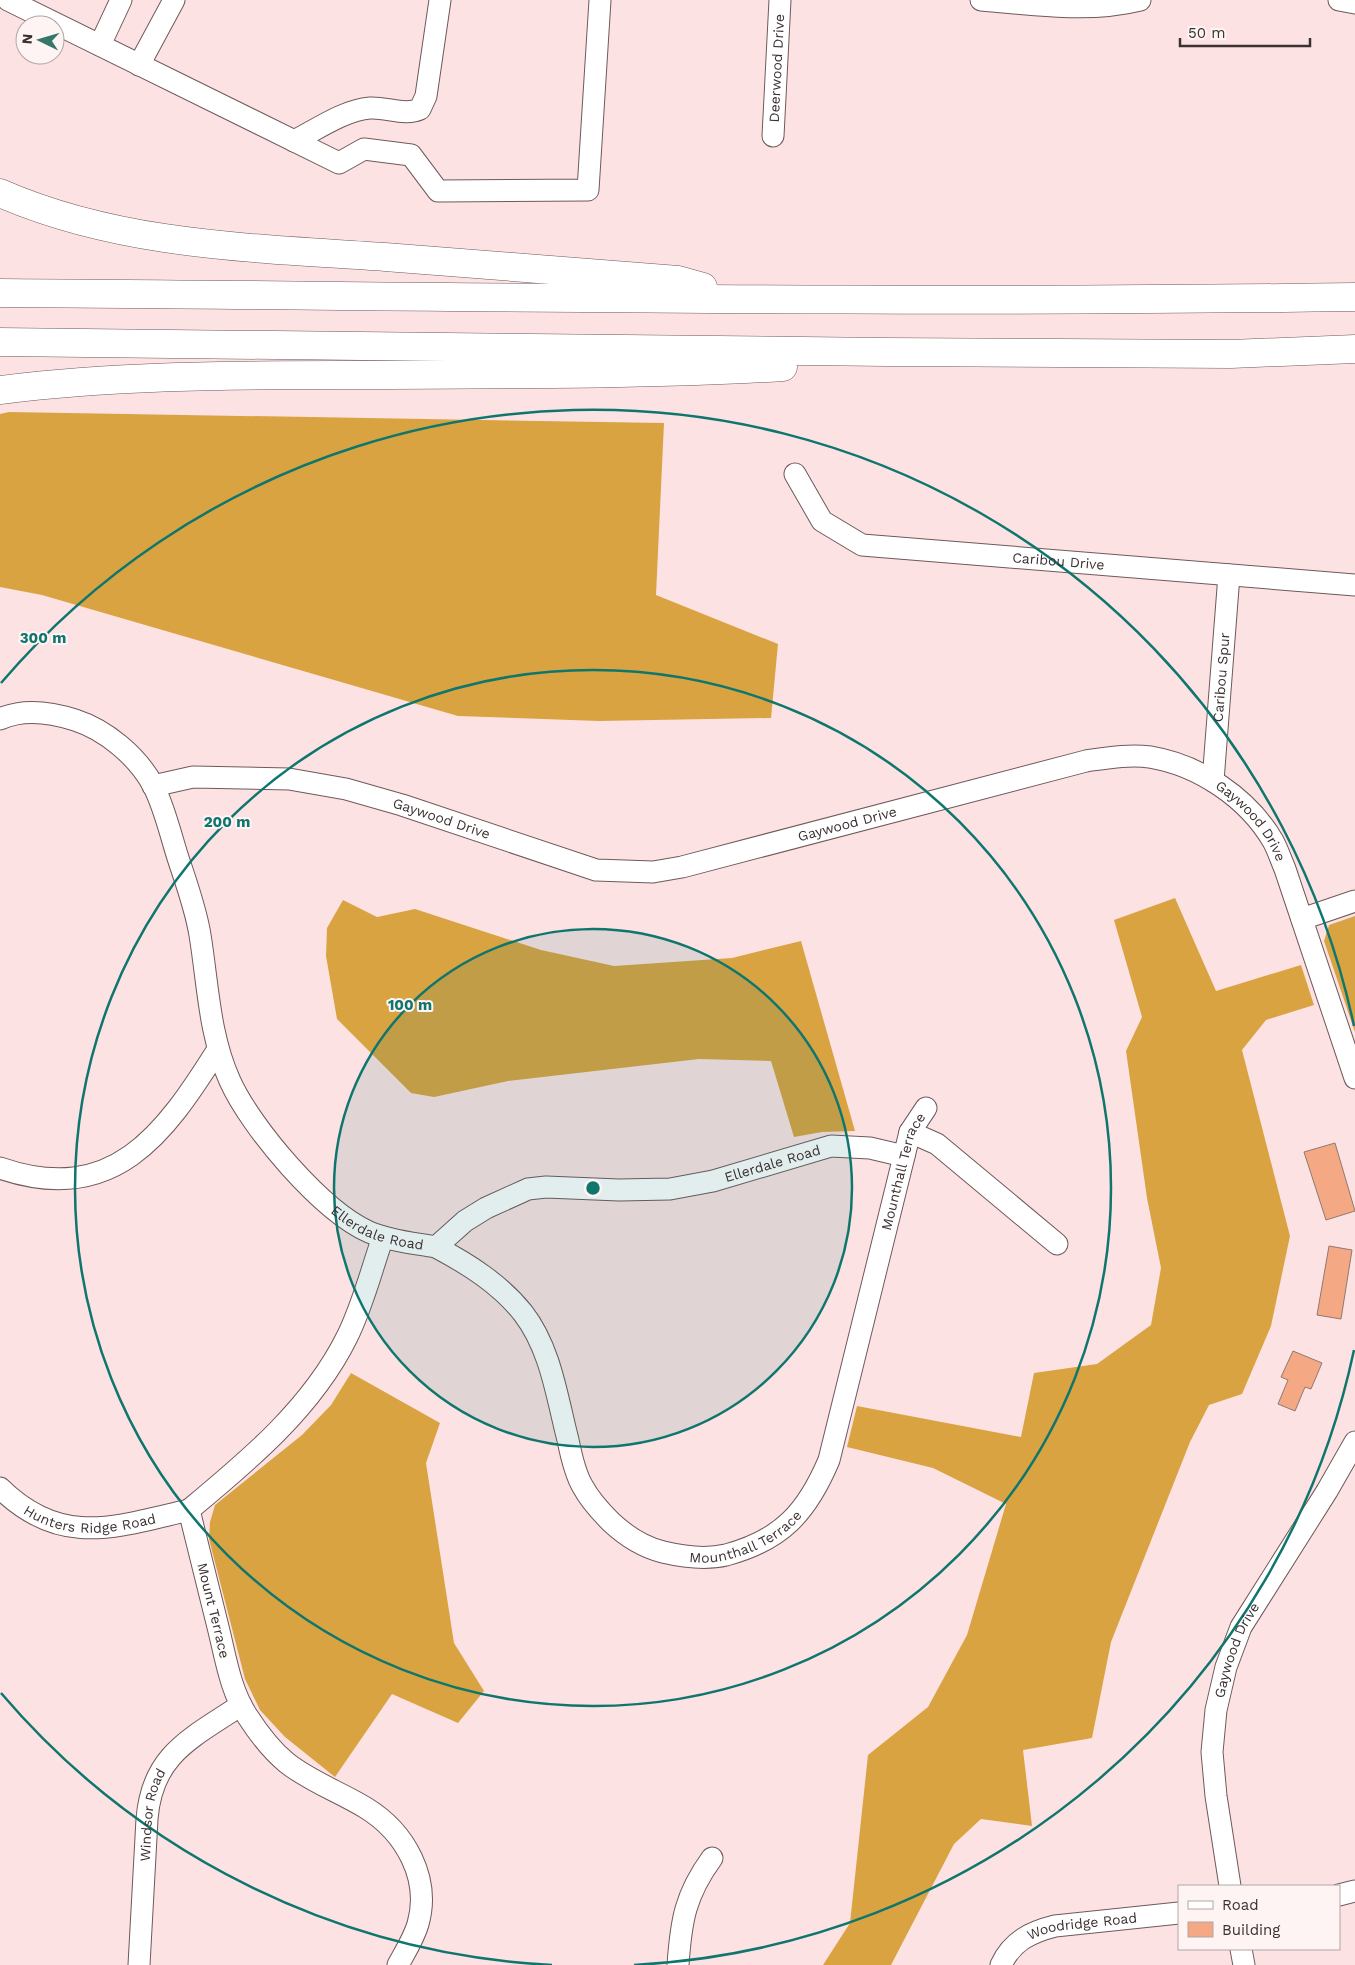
<svg xmlns="http://www.w3.org/2000/svg" width="1355" height="1965" viewBox="0 0 1355 1965" font-family="'Work Sans',sans-serif">
	<rect width="100%" height="100%" fill="#fde2e4"/>
	<g fill="#daa342">
		<polygon points="9,412 664,423 656,595 778,644 771,718 599,721 458,716 42,595 0,587 0,414"/>
		<polygon points="1175,898 1216,991 1301,965 1314,1005 1266,1020 1242,1050 1290,1236 1271,1326 1242,1394 1209,1405 1190,1442 1111,1642 1092,1738 1023,1750 1032,1826 981,1819 954,1844 891,1965 823,1965 850,1923 868,1755 928,1707 967,1635 1006,1504 933,1468 847,1447 857,1406 1021,1437 1034,1373 1097,1364 1151,1325 1161,1268 1147,1198 1126,1051 1142,1017 1114,920"/>
		<polygon points="343,900 377,917 415,909 541,950 614,966 732,958 801,941 855,1131 822,1132 794,1137 771,1061 699,1059 508,1081 434,1097 411,1093 337,1019 326,956 327,928"/>
		<polygon points="1355,916 1355,1032 1324,941 1329,925"/>
		<polygon points="351,1373 440,1423 426,1463 454,1643 484,1691 458,1723 392,1694 335,1777 285,1737 260,1710 245,1679 209,1539 210,1522 215,1505 302,1435 331,1405"/>
	</g>
	<g fill="#f5a884" stroke="#8e7970">
		<polygon points="1335,1143 1355,1211 1326,1220 1304,1152"/>
		<polygon points="1329,1246 1352,1250 1341,1319 1317,1315"/>
		<polygon points="1293,1351 1322,1363 1311,1389 1305,1387 1295,1411 1278,1404 1288,1380 1281,1377"/>
	</g>
	<g fill="none" stroke-linecap="round" stroke-linejoin="round">
		<defs>
			<g id="minor">
				<polyline points="8,0 339,163 364,149 411,155 438,191 588,190 600,0"/>
				<path d="M981 0C1033 4 1088 13 1140 0"/>
				<polyline points="1339,0 1355,3"/>
				<polyline points="100,45 121,0"/>
				<polyline points="139,65 174,0"/>
				<path id="s1" d="M773 136 780 0"/>
				<path d="M294 141C316 130 344 110 370 108 387 107 405 116 420 109L426 96 440 0"/>
				<path id="s2" d="M795 474 822 521 862 545 1355 585"/>
				<path id="s3" d="M0 719C24 708 50 712 75 720 106 730 137 756 153 785 165 808 171 837 179 861 187 885 196 910 200 935 208 984 209 1035 230 1081 251 1128 322 1211 369 1232 390 1241 414 1243 436 1247L465 1221 486 1208 528 1189 546 1187 619 1190 670 1189 713 1181 831 1146 870 1148 904 1156"/>
				<path id="s4" d="M1213 781 1229 575"/>
				<path id="s5" d="M153 786 193 777 289 779 346 789 402 805 596 870 653 872 682 867 1086 761C1107 758 1129 754 1150 757 1199 765 1248 798 1273 841 1278 850 1281 860 1285 869L1355 1078"/>
				<polyline points="1302,919 1355,901"/>
				<polyline points="910,1132 937,1144 1057,1244"/>
				<path d="M0 1168C113 1207 164 1135 218 1049"/>
				<path id="s6" d="M383 1237C371 1271 363 1305 347 1337 312 1408 248 1461 189 1510 199 1551 209 1591 219 1631 226 1660 231 1692 248 1717 259 1734 271 1750 287 1763 311 1782 340 1792 366 1808 405 1832 431 1878 418 1924 414 1938 405 1952 398 1965"/>
				<path id="s7" d="M436 1247C468 1264 500 1284 523 1313 551 1349 557 1398 568 1440 571 1455 575 1474 583 1487 590 1500 601 1512 611 1522 626 1536 643 1547 663 1552 684 1557 705 1560 726 1555 782 1540 807 1512 829 1460L910 1132 926 1108"/>
				<path id="s8" d="M0 1488C61 1548 115 1527 189 1510"/>
				<path id="s9" d="M1230 1886 1216 1796 1212 1752 1216 1710 1226 1667 1241 1627 1327 1491 1355 1442"/>
				<polyline points="1339,1895 1355,1891"/>
				<polyline points="1241,1949 1244,1965"/>
				<path id="s10" d="M139 1965 147 1819C152 1754 192 1738 241 1705"/>
				<path d="M678 1965C681 1921 685 1895 712 1858"/>
				<path id="s11" d="M1001 1965C1012 1941 1031 1932 1055 1926L1179 1913"/>
			</g>
			<g id="highway">
				<path d="M0 193C121 246 255 248 385 257 483 264 580 273 678 280L703 287"/>
				<path d="M0 293C452 296 903 304 1355 297"/>
				<polyline points="0,342 886,352 1231,354 1355,349"/>
				<path d="M0 390C112 376 226 375 338 375 486 374 635 376 783 367"/>
			</g>
		</defs>
		<use href="#minor" stroke="#6f595a" stroke-width="23"/>
		<use href="#highway" stroke="#6f595a" stroke-width="29"/>
		<use href="#minor" stroke="#fff" stroke-width="21"/>
		<use href="#highway" stroke="#fff" stroke-width="28"/>
	</g>
	<circle cx="593" cy="1188" r="259" fill="#0f766e" fill-opacity=".12"/>
	<g fill="none" stroke="#0f766e" stroke-width="2.5">
		<circle cx="593" cy="1188" r="259"/>
		<circle cx="593" cy="1188" r="518"/>
		<path d="M1354 1350A778 778 0 0 1 634 1965M552 1965A778 778 0 0 1 1 1693M1 683A778 778 0 0 1 1354 1026"/>
	</g>
	<g text-anchor="middle" dominant-baseline="central" stroke-width="4" stroke-linejoin="round" paint-order="stroke">
		<g font-size="14" fill="#3b3131" stroke="#fff4f4">
			<text stroke="none"><textPath href="#s1" startOffset="68">Deerwood Drive</textPath></text>
			<text stroke="none"><textPath href="#s2" startOffset="298">Caribou Drive</textPath></text>
			<text stroke="none"><textPath href="#s4" startOffset="104">Caribou Spur</textPath></text>
			<text stroke="none"><textPath href="#s5" startOffset="295">Gaywood Drive</textPath></text>
			<text stroke="none"><textPath href="#s5" startOffset="715">Gaywood Drive</textPath></text>
			<text stroke="none"><textPath href="#s5" startOffset="1150">Gaywood Drive</textPath></text>
			<text stroke="none"><textPath href="#s3" startOffset="1122">Ellerdale Road</textPath></text>
			<text stroke="none"><textPath href="#s7" startOffset="909">Mounthall Terrace</textPath></text>
			<text stroke="none"><textPath href="#s3" startOffset="702">Ellerdale Road</textPath></text>
			<text stroke="none"><textPath href="#s8" startOffset="100">Hunters Ridge Road</textPath></text>
			<text stroke="none"><textPath href="#s7" startOffset="489">Mounthall Terrace</textPath></text>
			<text stroke="none"><textPath href="#s6" startOffset="446">Mount Terrace</textPath></text>
			<text stroke="none"><textPath href="#s9" startOffset="241">Gaywood Drive</textPath></text>
			<text stroke="none"><textPath href="#s10" startOffset="151">Windsor Road</textPath></text>
			<text stroke="none"><textPath href="#s11" startOffset="96">Woodridge Road</textPath></text>
		</g>
	</g>
	<circle cx="593" cy="1188" r="8" fill="#0f766e" stroke="#fff4f4" stroke-width="2.5"/>
	<g font-size="15" text-anchor="middle" font-weight="bold" fill="#0f766e" stroke="#fff4f4" stroke-width="4" stroke-linejoin="round" paint-order="stroke">
		<text x="43" y="643">300 m</text>
		<text x="227" y="827">200 m</text>
		<text x="410" y="1010">100 m</text>
	</g>
	<rect x="1178" y="1885" width="162" height="65" fill="#fff4f4" stroke="#b1a6a6"/>
	<rect x="1188" y="1901" width="25" height="8" fill="#ffffff" stroke="#b1a6a6"/>
	<text x="1222" y="1910" font-size="15" fill="#3b3131">Road</text>
	<rect x="1188" y="1922" width="25" height="15" fill="#f5a884" stroke="#b1a6a6"/>
	<text x="1222" y="1935" font-size="15" fill="#3b3131">Building</text>
	<g transform="translate(40 40) rotate(275)"><circle r="24" fill="#fff4f4" stroke="#b1a6a6"/>
	<path d="M0-4L9 19L0 12L-9 19Z" fill="#357768"/>
	<text y="-8" font-size="14" font-weight="bold" text-anchor="middle" fill="#3b3131">N</text>
	</g>
	<path d="M1180 38v8h130v-8" fill="none" stroke="#3b3131" stroke-width="2.5"/>
	<text x="1188" y="38" font-size="15" fill="#3b3131" stroke="#fff4f4" stroke-width="4" paint-order="stroke">50 m</text>
</svg>
